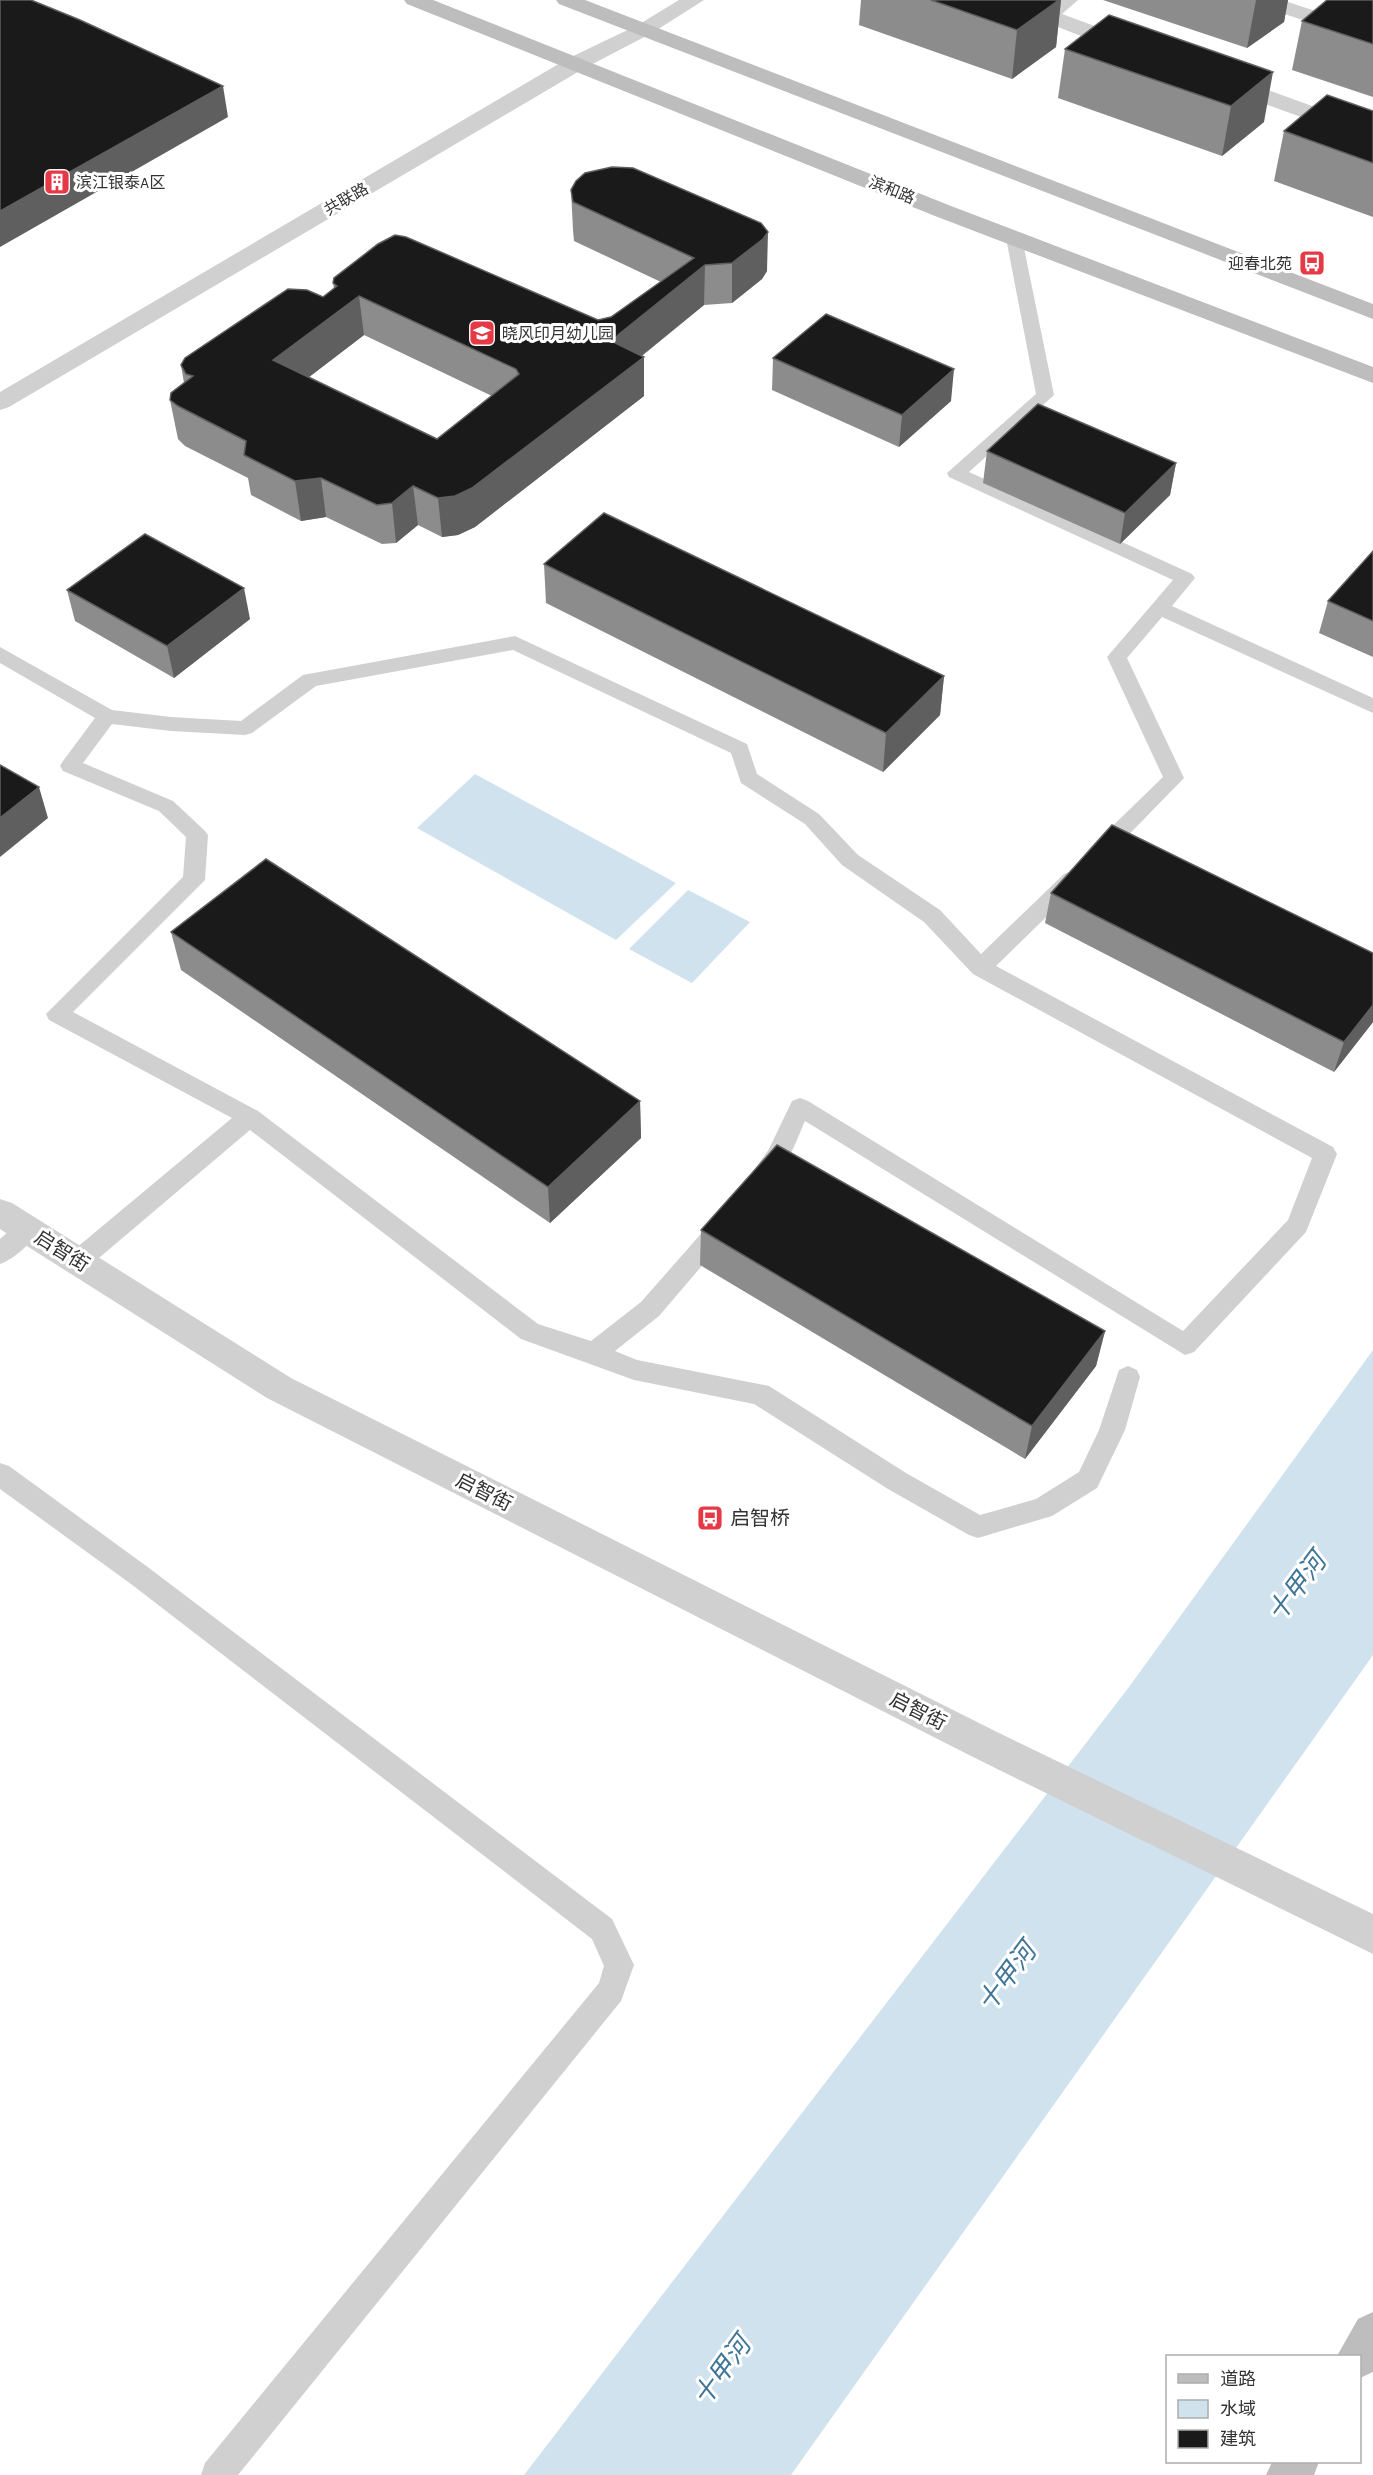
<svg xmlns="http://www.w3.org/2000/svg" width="1373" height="2475" viewBox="0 0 1373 2475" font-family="Karla,'Noto Sans SC',sans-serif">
	<rect width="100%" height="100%" fill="#fff"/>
	<g fill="#cfe2ee">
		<polygon points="475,774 676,883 616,940 417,828"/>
		<polygon points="688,890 750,922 692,983 629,949"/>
		<polygon points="1373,1350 1373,1655 791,2475 524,2475 1129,1687"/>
	</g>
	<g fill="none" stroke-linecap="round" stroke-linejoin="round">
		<g fill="#d0d0d0" fill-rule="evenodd">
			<polygon points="1014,233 1022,238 1054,395 969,472 1192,574 1195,578 1172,606 1373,698 1373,713 1162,617 1127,658 1184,778 1107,857 1099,860 1091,857 1088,852 1091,847 1163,777 1107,657 1173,580 949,477 947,473 1036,394 1006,238"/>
			<path d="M515 636 747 744 757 774 819 814 858 855 940 910 981 954 1064 874 1072 871 1080 874 1083 879 1080 884 996 966 1333 1147 1337 1154 1306 1232 1194 1352 1185 1355 805 1121C796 1140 782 1188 756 1180L752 1173 769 1149 792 1101 800 1098 808 1101 1183 1331 1288 1220 1312 1158 973 974 924 922 842 865 805 824 741 783 731 753 513 650 316 686 252 733 245 735 171 731 112 724 83 763 173 801 204 830 208 835 205 880 73 1012 258 1111 538 1324 591 1341 641 1302 714 1219 722 1216 730 1219 734 1226 730 1233 659 1316 615 1351 637 1360 769 1386 906 1473 980 1515 1036 1499 1079 1472 1099 1430 1119 1370 1128 1366 1137 1370 1140 1377 1125 1430 1097 1488 1052 1516 978 1538 969 1535 888 1489 754 1404 634 1380 521 1339 250 1130 87 1268 78 1271 69 1268 66 1261 69 1254 232 1118 49 1020 46 1014 183 877 186 837 159 811 63 771 60 766 63 761 95 718 0 663V647L112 710 171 717 241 721 303 675Z"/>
			<path d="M27 1219 35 1222 39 1229C32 1243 14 1259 0 1264V1239L19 1222Z"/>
			<polygon points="0,1463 9,1466 149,1568 612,1919 634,1965 621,2001 238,2475 201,2475 205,2463 599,1983 604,1966 592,1939 131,1584 0,1489"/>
		</g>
		<g fill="#d0d0d0" fill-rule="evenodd">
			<polygon points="1055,0 1078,0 1062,14 1138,42 1141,47 1138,52 1122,52 1040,20 1036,16"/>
			<polygon points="1251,0 1282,0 1373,30 1373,43 1254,4"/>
			<polygon points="1226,75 1373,128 1373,143 1218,87 1215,82 1218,77"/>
		</g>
		<g fill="#d0d0d0" fill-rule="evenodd">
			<polygon points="679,0 704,0 652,33 583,69 9,407 0,410 0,392 567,59 638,25"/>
			<polygon points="0,1199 12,1203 291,1378 997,1732 1373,1914 1373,1954 971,1756 267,1398 0,1229"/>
		</g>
		<g fill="#bdbdbd" fill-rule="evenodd">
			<polygon points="404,0 433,0 951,206 1373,367 1373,383 935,216 407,4"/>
			<polygon points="556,0 585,0 1373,304 1373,319 559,4"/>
			<polygon points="1373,2312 1373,2372 1360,2378 1360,2356 1337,2356 1358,2319"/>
			<polygon points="1272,2462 1319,2462 1314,2475 1266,2475"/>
		</g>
	</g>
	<g fill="#8c8c8c" fill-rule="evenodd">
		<polygon points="861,0 1061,0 1056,47 1012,79 859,25"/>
		<polygon points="1103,0 1288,0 1284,22 1247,48"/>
		<polygon points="1373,0 1373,97 1292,70 1302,21"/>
		<polygon points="1109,15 1264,122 1222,156 1058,98 1065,49"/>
		<polygon points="1373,111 1373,217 1274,181 1284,131"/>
		<path d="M571 190 767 271 762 279 732 303 704 305 642 356 644 396 475 527 458 535 442 537 418 525 396 543 382 544 326 517 301 521 251 495 248 478 185 446 178 439 170 400 184 383 181 365 323 297 334 289 333 283 598 320 611 317 661 282 574 241 573 230ZM364 335 492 396 437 439 309 377Z"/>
		<polygon points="773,358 951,401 899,447 772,390"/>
		<polygon points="987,451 1176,463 1170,495 1120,544 983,483"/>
		<polygon points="1373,551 1373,657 1319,633 1328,601"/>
		<polygon points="544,564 944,676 940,715 883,772 546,603"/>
		<polygon points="67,590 250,619 174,678 75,621"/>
		<polygon points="1051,893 1373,1022 1334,1072 1045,923"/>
		<polygon points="171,932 640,1101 641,1138 550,1223 181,970"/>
		<polygon points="701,1230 1105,1331 1096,1366 1025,1459 700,1265"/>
	</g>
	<g fill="#5f5f5f">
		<polygon points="1059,0 1061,0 1056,47 1012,79 1017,30"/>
		<polygon points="1256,0 1288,0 1284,22 1247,48"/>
		<polygon points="1273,72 1264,122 1222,156 1231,106"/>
		<polygon points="223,86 228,117 0,247 0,211"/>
		<polygon points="768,232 767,271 762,279 732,303 732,263"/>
		<polygon points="705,265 704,305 619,374 644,357 644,396 475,527 458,535 442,537 438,498 618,335"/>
		<polygon points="359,296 364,335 279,400 273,360"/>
		<polygon points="954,369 951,401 899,447 902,415"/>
		<polygon points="1176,463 1170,495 1120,544 1125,513"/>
		<polygon points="321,478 326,517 301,521 295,481"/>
		<polygon points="413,486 418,525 396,543 392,503"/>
		<polygon points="244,588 250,619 174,678 167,646"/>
		<polygon points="944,676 940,715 883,772 886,733"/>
		<polygon points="39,787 48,818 0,857 0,818"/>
		<polygon points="1373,1005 1373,1022 1334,1072 1344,1042"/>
		<polygon points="640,1101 641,1138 550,1223 548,1187"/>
		<polygon points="1105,1331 1096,1366 1025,1459 1032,1426"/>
	</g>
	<g fill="#1a1a1a" stroke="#5f5f5f" stroke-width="1.5" fill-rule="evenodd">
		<polygon points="0,0 31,0 80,20 223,86 0,211"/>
		<polygon points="931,0 1059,0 1017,30"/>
		<polygon points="1327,0 1373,0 1373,44 1302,21"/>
		<polygon points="1109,15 1273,72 1231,106 1065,49"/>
		<polygon points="1327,95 1373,111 1373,163 1284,131"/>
		<path d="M612 167 633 168 761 223 768 232 763 239 732 263 705 265 618 335 613 342 644 357 472 488 455 496 438 498 413 486 392 503 377 505 321 478 295 481 244 455 246 441 178 406 170 400 171 393 193 376 186 374 181 365 185 358 288 289 307 290 323 297 337 286 333 283 334 278 378 244 395 235 406 237 598 320 611 317 694 258 573 202 571 190 576 181 585 173ZM359 296 516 369 519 374 437 439 273 360Z"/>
		<polygon points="826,314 954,369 902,415 773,358"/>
		<polygon points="1038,404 1176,463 1125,513 987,451"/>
		<polygon points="604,513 944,676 886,733 544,564"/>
		<polygon points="145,534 244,588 167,646 67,590"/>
		<polygon points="1373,551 1373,621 1328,601"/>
		<polygon points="0,765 39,787 0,818"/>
		<polygon points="1112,825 1373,953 1373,1005 1344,1042 1051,893"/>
		<polygon points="266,859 640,1101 548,1187 171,932"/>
		<polygon points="777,1145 1105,1331 1032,1426 701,1230"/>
	</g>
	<defs>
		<symbol id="building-square" viewBox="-11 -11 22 22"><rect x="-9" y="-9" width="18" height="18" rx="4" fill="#e63946" stroke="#fff"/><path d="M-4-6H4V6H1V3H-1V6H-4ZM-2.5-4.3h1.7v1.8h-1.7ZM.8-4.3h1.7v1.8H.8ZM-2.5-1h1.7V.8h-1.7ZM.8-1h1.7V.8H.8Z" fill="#fff"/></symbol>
		<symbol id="bus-square" viewBox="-11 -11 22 22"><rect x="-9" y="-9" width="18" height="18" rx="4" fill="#e63946" stroke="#fff"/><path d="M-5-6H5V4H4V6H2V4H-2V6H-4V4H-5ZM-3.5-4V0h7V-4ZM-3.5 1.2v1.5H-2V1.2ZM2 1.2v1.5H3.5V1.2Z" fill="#fff"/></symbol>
		<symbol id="school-square" viewBox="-11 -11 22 22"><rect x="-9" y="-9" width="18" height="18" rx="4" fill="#e63946" stroke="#fff"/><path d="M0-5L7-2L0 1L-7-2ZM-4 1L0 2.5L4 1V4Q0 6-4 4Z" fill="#fff"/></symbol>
	</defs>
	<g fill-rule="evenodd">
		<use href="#building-square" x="42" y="167" width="30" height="30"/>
		<use href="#bus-square" x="1297" y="248" width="30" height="30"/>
		<use href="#school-square" x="467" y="318" width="30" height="30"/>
		<use href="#bus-square" x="695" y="1503" width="30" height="30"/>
	</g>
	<g text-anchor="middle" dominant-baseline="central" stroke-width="6" stroke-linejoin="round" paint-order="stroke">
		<g font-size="16" fill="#333" stroke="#fff" text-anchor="start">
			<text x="76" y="182">滨江银泰A区</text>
			<text x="1292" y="263" text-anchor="end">迎春北苑</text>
			<text x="502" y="333">晓风印月幼儿园</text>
		</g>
		<g font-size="16" fill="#333" stroke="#fff">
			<text transform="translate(892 190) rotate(22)">滨和路</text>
			<text transform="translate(346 199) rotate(-30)">共联路</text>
		</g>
		<g font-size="20" fill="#333" stroke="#fff">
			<text transform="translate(62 1251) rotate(32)">启智街</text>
			<text transform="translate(484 1492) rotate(27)">启智街</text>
			<text transform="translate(918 1711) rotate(27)">启智街</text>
		</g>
		<g font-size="20" fill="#333" stroke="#fff" text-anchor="start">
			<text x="730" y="1518">启智桥</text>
		</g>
		<g font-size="26" font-style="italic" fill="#3f7597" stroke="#fff">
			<text transform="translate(1297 1587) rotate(-53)">十甲河</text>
			<text transform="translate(1007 1977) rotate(-53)">十甲河</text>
			<text transform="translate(722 2371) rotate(-54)">十甲河</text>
		</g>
	</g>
	<rect x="1166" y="2355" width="195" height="108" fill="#ffffff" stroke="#adadad" stroke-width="1.5"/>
	<rect x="1178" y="2374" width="30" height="9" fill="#bdbdbd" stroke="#adadad" stroke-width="1.5"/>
	<text x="1220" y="2385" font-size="18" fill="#333333">道路</text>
	<rect x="1178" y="2400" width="30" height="18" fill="#cfe2ee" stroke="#adadad" stroke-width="1.5"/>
	<text x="1220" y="2415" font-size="18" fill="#333333">水域</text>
	<rect x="1178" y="2430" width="30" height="18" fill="#1a1a1a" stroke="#adadad" stroke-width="1.5"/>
	<text x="1220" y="2445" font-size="18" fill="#333333">建筑</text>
</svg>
